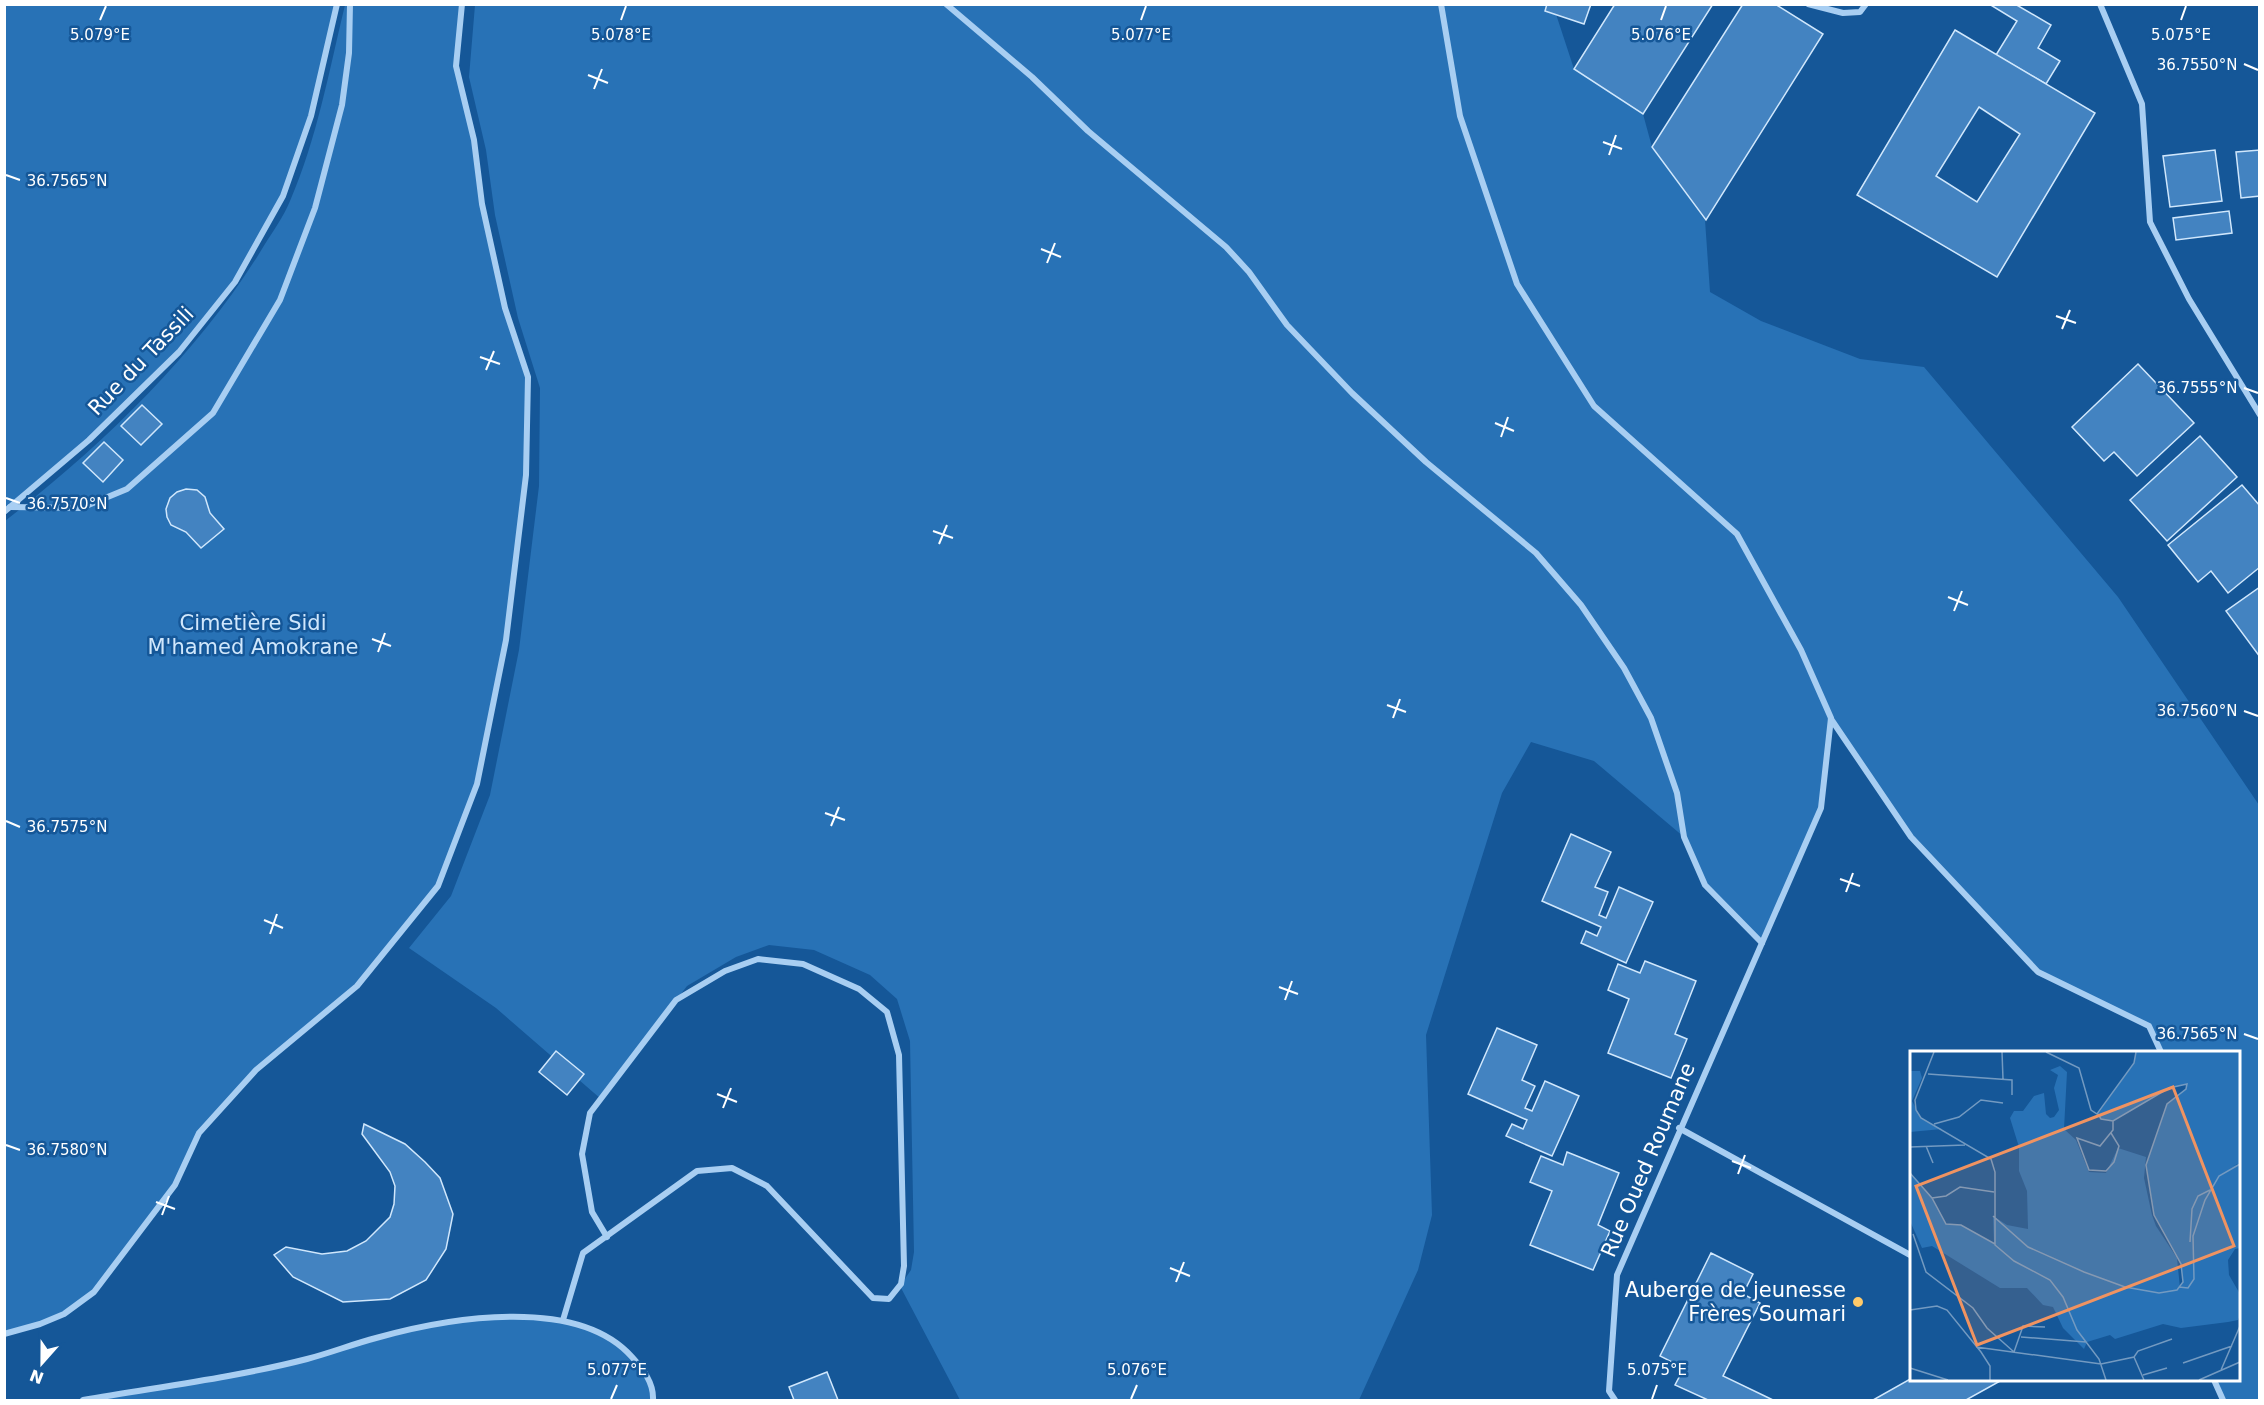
<svg xmlns="http://www.w3.org/2000/svg" width="2264" height="1405" viewBox="0 0 2264 1405" font-family="'DejaVu Sans',sans-serif">
	<rect width="100%" height="100%" fill="#155798"/>
	<g fill="#2872b6">
		<path d="M5 5H337C322 68 311 137 282 197 219 328 113 419 5 512Z"/>
		<path d="M345 5H462L456 66 474 140 482 204 505 308 528 377 526 475 506 640 477 784 438 886 357 986 256 1070 199 1133 175 1185 94 1292 64 1314 5 1334V521C103 445 201 351 265 244 273 231 284 216 290 201 317 139 329 71 345 5Z"/>
		<polygon points="475,5 1553,5 1574,69 1643,114 1652,147 1705,220 1710,292 1761,321 1860,359 1924,367 2118,597 2259,805 2259,1400 2223,1400 2214,1380 2238,1380 2238,1052 2161,1052 2149,1026 2038,972 1911,837 1831,719 1821,808 1762,943 1705,885 1684,837 1594,761 1531,742 1502,793 1426,1035 1432,1215 1418,1270 1359,1400 960,1400 900,1286 911,1270 914,1252 910,1041 897,999 870,975 814,950 769,945 736,957 687,986 601,1099 496,1008 409,948 451,896 490,795 519,650 539,486 540,388 518,318 495,215 486,150 469,77"/>
		<polygon points="504,1318 563,1320 599,1331 644,1369 653,1400 83,1400 307,1359 445,1322"/>
	</g>
	<g fill="#4383c1" stroke="#d0e7fc" stroke-width="1.5" fill-rule="evenodd">
		<polygon points="1547,4 1591,4 1584,24 1545,11"/>
		<polygon points="1615,4 1713,4 1643,114 1574,69"/>
		<polygon points="1743,4 1775,4 1823,34 1706,220 1652,147"/>
		<polygon points="1989,4 2015,4 2051,25 2038,48 2060,61 2046,84 1996,55 2017,21"/>
		<path d="M1955 30 2095 113 1997 277 1857 195ZM1979 107 2020 134 1977 202 1936 176Z"/>
		<polygon points="2215,150 2222,201 2170,207 2163,156"/>
		<polygon points="2260,150 2260,196 2241,198 2236,152"/>
		<polygon points="2229,211 2232,233 2176,240 2173,218"/>
		<polygon points="2138,364 2194,423 2137,476 2114,452 2104,461 2072,427"/>
		<polygon points="142,405 162,424 141,445 121,426"/>
		<polygon points="2200,436 2237,477 2167,541 2130,500"/>
		<polygon points="104,442 123,460 103,482 83,463"/>
		<polygon points="2242,485 2260,506 2260,567 2228,593 2211,571 2198,582 2168,545"/>
		<polygon points="186,489 197,490 205,497 210,513 224,529 201,548 186,532 171,525 167,517 166,509 170,498 177,492"/>
		<polygon points="2260,587 2260,657 2226,611"/>
		<polygon points="1571,834 1611,852 1595,887 1608,892 1599,915 1606,918 1619,887 1653,902 1626,963 1581,943 1586,931 1597,936 1601,927 1542,901"/>
		<polygon points="1645,961 1696,981 1675,1034 1687,1039 1671,1078 1608,1053 1629,999 1608,990 1618,964 1640,973"/>
		<polygon points="1497,1028 1537,1045 1522,1080 1535,1086 1525,1108 1532,1111 1545,1081 1579,1096 1552,1156 1506,1136 1512,1124 1523,1129 1527,1120 1468,1094"/>
		<polygon points="556,1051 584,1074 567,1095 539,1072"/>
		<polygon points="364,1124 405,1144 425,1162 440,1178 453,1214 446,1249 426,1280 390,1299 343,1302 293,1277 274,1255 286,1247 322,1254 347,1251 366,1241 390,1217 394,1204 395,1186 390,1172 362,1134"/>
		<polygon points="1567,1152 1619,1173 1598,1225 1610,1231 1593,1270 1530,1245 1552,1191 1530,1182 1541,1156 1563,1165"/>
		<polygon points="1711,1253 1753,1274 1743,1294 1760,1303 1723,1376 1773,1400 1708,1400 1675,1385 1684,1368 1660,1356"/>
		<polygon points="827,1372 838,1400 794,1400 789,1387"/>
		<polygon points="1912,1378 1912,1380 2002,1380 1966,1400 1873,1400"/>
	</g>
	<g fill="none" stroke-linecap="round" stroke-linejoin="round">
		<g stroke="#a8cef2" stroke-width="6">
			<polyline points="946,4 1032,77 1088,131 1226,247 1249,272 1287,325 1352,393 1426,462 1536,553 1581,605 1624,668 1651,718 1677,793 1684,837 1705,885 1762,943"/>
			<polyline points="1441,4 1460,116 1517,284 1594,406 1737,534 1801,650 1831,718 1821,808 1617,1275 1609,1391 1615,1400"/>
			<polyline points="1808,4 1843,13 1860,12 1866,4"/>
			<polyline points="2100,4 2142,104 2150,222 2189,299 2260,415"/>
			<polyline points="10,507 81,508 127,489 213,413 280,300 315,208 342,105 349,53 350,4"/>
			<polyline points="4,512 89,440 179,352 235,282 283,196 311,116 337,4"/>
			<polyline points="1831,719 1911,837 2038,972 2149,1026 2161,1052"/>
			<polyline points="1679,1128 1912,1256"/>
			<polyline points="563,1320 583,1253 697,1171 732,1168 767,1186 873,1298 889,1299 901,1284 904,1266 899,1055 887,1012 859,989 803,964 758,959 725,971 676,1000 590,1113 582,1154 592,1212 607,1237"/>
			<polyline points="4,1334 40,1324 64,1314 94,1292 175,1185 199,1133 256,1070 357,986 438,886 477,784 506,640 526,475 528,377 505,308 482,204 474,140 456,66 462,4"/>
			<polyline points="2214,1380 2223,1400"/>
			<path d="M83 1400C157 1387 233 1378 307 1359 330 1353 353 1344 376 1338 447 1318 577 1295 632 1357 643 1369 654 1383 653 1400"/>
		</g>
	</g>
	<path fill="none" stroke="#fff" stroke-width="2" d="M100 20 106 6M621 20 626 6M1141 20 1146 6M1661 20 1666 6M2181 20 2186 6M2244 64 2258 70M588 75 608 83M594 89 602 69M1603 142 1622 149M1609 155 1616 135M6 175 20 180M1041 249 1061 257M1047 263 1055 243M2056 316 2076 323M2062 329 2070 310M480 357 500 364M486 370 494 351M2244 388 2258 393M1495 423 1514 431M1501 437 1508 417M6 498 20 503M933 531 953 538M939 544 947 525M1948 597 1968 605M1954 611 1962 591M372 639 391 646M378 652 385 633M1387 705 1406 712M2244 711 2258 716M1393 718 1400 699M825 813 845 820M6 821 20 827M831 826 839 807M1840 879 1860 886M1846 892 1853 873M264 920 283 928M270 934 277 914M1279 987 1298 994M1285 1000 1292 981M2244 1034 2258 1039M717 1094 737 1102M723 1108 731 1088M6 1145 20 1150M1732 1161 1751 1168M1738 1174 1745 1155M156 1202 175 1209M162 1215 169 1196M1170 1268 1190 1276M1176 1282 1184 1262M611 1399 617 1385M1131 1399 1137 1385M1652 1399 1657 1385"/>
	<circle fill="#ffca69" stroke="#155798" stroke-width="2" cx="1858" cy="1302" r="6"/>
	<g text-anchor="middle" dominant-baseline="central" stroke-width="5" stroke-linejoin="round" paint-order="stroke">
		<g font-size="21" fill="#fff" stroke="#155798">
			<text transform="translate(141 361) rotate(-46)">Rue du Tassili</text>
			<text transform="translate(1648 1160) rotate(-67)">Rue Oued Roumane</text>
		</g>
		<g font-size="21" fill="#d0e7fc" stroke="#155798">
			<text x="253" y="623">Cimetière Sidi<tspan x="253" dy="24">M'hamed Amokrane</tspan></text>
		</g>
		<g font-size="21" fill="#fff" stroke="#155798" text-anchor="end">
			<text x="1846" y="1290">Auberge de jeunesse<tspan x="1846" dy="24">Frères Soumari</tspan></text>
		</g>
	</g>
	<g transform="translate(1910 1051)">
		<rect width="330" height="330" fill="#155798"/>
		<path d="M226 1H330V112L323 115 330 113V197L325 198 318 209 319 224 330 243V264L328 269 318 271 271 277 253 273 205 288 200 284 177 291 174 298 153 277 143 256 133 254 117 237H90L22 195 12 197 0 170V122L22 147 36 173 51 174 84 193 83 165 97 174 118 178 117 140 109 120V96L100 67 104 60H113L124 45 134 42 136 63 140 67 144 66 149 59 144 37 148 24 140 19 150 15 157 21 154 78 166 89 179 121 196 122 208 97 236 106 234 127 242 164 246 175 267 207 270 237 273 231 271 213 244 164 236 114 257 53 276 38 277 33 259 37 203 70 191 68 188 63 224 12ZM0 20H10L12 27 2 50 11 67 32 78 0 81Z" fill="#2872b6"/>
		<path fill="none" stroke="#739ac1" stroke-width="1.5" d="M24 1 5 49 6 59 11 67 81 108 85 121V194L104 210 140 229 153 246 167 279 189 308 196 329M92 1 93 28M136 1 169 17 181 59 187 63 224 12 226 1M18 23 102 29V44M24 73 49 66 71 49 93 52M201 82 209 95 204 111 196 120 179 119 167 87 190 95 203 79V70M16 95 23 112M0 96 55 94M0 122 22 147 36 173 51 174 85 193M22 147 36 145 50 136 84 141M83 165 118 196 174 221 215 236 249 242 267 239 273 231 271 213 244 164 236 114 257 53 276 38 277 33 259 37 203 70 191 68 188 63M3 183 16 221 63 257 77 277 104 301 113 275 135 276M280 191 282 158 288 145 300 139M269 236 278 237 284 228 283 185 295 149 309 125 330 113M0 259 27 255 37 259 71 301 80 315V329M111 286 176 291M66 296 191 313 224 306 228 300 262 288M224 306 234 329M273 312 322 295M0 317 38 329M311 319 330 275M233 324 257 317M289 329 330 311"/>
		<path fill="#f09361" fill-opacity="0.15" stroke="#f09361" stroke-width="3" d="M263 36 324 195 67 294 6 135Z"/>
		<rect width="330" height="330" fill="none" stroke="#fff" stroke-width="3"/>
	</g>
	<g font-size="15" text-anchor="middle" fill="#fff" stroke="#155798" stroke-width="5" stroke-linejoin="round" paint-order="stroke">
		<text x="621" y="40">5.078°E</text>
		<text x="1141" y="40">5.077°E</text>
		<text x="1661" y="40">5.076°E</text>
		<text x="2181" y="40">5.075°E</text>
		<text x="100" y="40">5.079°E</text>
		<text x="2197" y="70">36.7550°N</text>
		<text x="67" y="186">36.7565°N</text>
		<text x="2197" y="393">36.7555°N</text>
		<text x="67" y="509">36.7570°N</text>
		<text x="2197" y="716">36.7560°N</text>
		<text x="67" y="832">36.7575°N</text>
		<text x="2197" y="1039">36.7565°N</text>
		<text x="67" y="1155">36.7580°N</text>
		<text x="617" y="1375">5.077°E</text>
		<text x="1137" y="1375">5.076°E</text>
		<text x="1657" y="1375">5.075°E</text>
	</g>
	<rect width="2264" height="1405" fill="none" stroke="#ffffff" stroke-width="12"/>
	<g transform="translate(42 1363) rotate(201)" stroke="#155798" stroke-width="4.5" paint-order="stroke">
	<path d="M0-4.5L10 22L0 15L-10 22Z" fill="#ffffff"/>
	<text y="-9" font-size="16" font-weight="bold" text-anchor="middle" fill="#ffffff">N</text>
	</g>
</svg>
